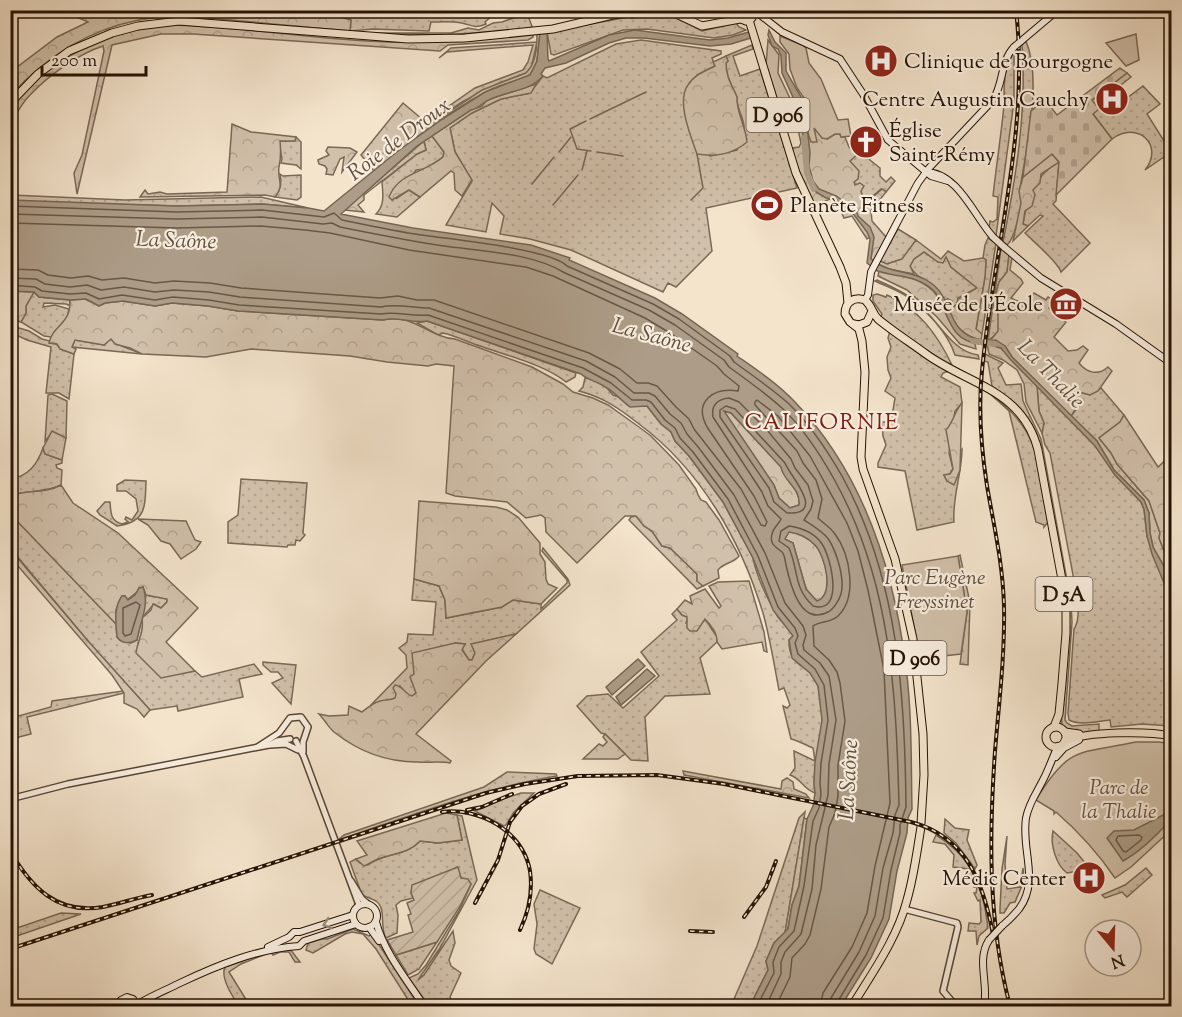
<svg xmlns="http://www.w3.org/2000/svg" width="1182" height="1017" font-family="'Sorts Mill Goudy',serif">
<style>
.grass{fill:url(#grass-dots);stroke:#7a6956;stroke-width:1.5}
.forest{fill:url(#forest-crowns);stroke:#7a6956;stroke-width:1.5}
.wetland{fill:url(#wetland-marsh);stroke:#7a6956;stroke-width:1.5}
.cemetery{fill:url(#cemetery-stones);stroke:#7a6956;stroke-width:1.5}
.park{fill:#d1c0aa;stroke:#7a6956;stroke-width:1.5}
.garden{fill:url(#garden-furrows);stroke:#7a6956;stroke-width:1.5}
.water{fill:#ad9d88;stroke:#766553;stroke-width:1.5;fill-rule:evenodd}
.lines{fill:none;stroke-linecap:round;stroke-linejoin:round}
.shore{stroke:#685846;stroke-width:1.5}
.stream{stroke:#766553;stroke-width:1.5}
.river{stroke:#ad9d88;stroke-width:6}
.tertiary-casing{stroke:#584635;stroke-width:8}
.secondary-casing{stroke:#241203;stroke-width:8}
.primary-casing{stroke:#241203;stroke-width:9}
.tertiary{stroke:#f8edde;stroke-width:5}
.secondary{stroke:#f8edde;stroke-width:6}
.primary{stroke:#f4e4cc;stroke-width:7}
.rail-casing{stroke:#241203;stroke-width:4}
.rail{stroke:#f8edde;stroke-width:1.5;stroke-dasharray:4.5;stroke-linecap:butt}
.secondary-bridge-casing{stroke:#241203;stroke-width:8;stroke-linecap:butt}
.secondary-bridge{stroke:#f8edde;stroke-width:6}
.oneway{stroke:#998a7b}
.labels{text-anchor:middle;stroke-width:4.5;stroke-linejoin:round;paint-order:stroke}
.shield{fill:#f8edde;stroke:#645445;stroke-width:1.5}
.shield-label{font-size:20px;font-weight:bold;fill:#241203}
.poi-label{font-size:21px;fill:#241203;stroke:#f8edde;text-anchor:start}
.park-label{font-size:21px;font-style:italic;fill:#614f3d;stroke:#f8edde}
.water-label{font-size:22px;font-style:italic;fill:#62513f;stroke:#f8edde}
.neighbourhood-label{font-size:22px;letter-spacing:1.5px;fill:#7a1f14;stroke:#f8edde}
</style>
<defs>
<pattern id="grass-dots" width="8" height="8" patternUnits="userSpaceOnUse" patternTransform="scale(1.5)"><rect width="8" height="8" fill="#d1c0aa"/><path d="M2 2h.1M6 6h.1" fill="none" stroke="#b3a491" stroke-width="1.8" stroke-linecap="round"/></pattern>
<pattern id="forest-crowns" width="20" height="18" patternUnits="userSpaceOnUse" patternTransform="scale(1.5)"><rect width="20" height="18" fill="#d1c0aa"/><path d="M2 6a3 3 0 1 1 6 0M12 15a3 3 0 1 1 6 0" fill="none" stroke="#b3a491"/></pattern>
<pattern id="wetland-marsh" width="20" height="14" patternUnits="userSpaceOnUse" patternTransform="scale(1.5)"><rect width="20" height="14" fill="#d1c0aa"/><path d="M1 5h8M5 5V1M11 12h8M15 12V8" fill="none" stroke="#b3a491"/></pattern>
<pattern id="cemetery-stones" width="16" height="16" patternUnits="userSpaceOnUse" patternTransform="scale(1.5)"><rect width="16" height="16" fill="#d1c0aa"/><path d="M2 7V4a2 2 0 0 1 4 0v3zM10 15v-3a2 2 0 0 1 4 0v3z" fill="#b3a491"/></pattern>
<pattern id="garden-furrows" width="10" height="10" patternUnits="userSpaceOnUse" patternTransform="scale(1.5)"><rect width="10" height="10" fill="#d1c0aa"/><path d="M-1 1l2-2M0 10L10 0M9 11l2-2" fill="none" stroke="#b3a491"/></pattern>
</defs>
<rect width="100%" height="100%" fill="#f4e4cc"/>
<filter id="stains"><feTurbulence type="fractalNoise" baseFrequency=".00333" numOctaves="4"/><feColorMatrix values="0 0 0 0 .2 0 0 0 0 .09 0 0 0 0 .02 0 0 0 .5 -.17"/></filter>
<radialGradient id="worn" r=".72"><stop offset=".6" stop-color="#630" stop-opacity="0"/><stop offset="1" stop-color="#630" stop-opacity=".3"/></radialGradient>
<g class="grass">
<path d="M301,10L506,11L492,16L485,22L486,24C475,29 471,25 462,23C452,21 440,22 431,22L429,31L373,29L350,31L351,20L331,13L300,12Z"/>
<polygon points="527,13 533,29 443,35 358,33 451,33 468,28 479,30 493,23 502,22"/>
<polygon points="662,14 672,16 702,31 736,23 739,27 746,30 733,35 714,38 647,29 623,30 554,55 551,54 547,32 634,16"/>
<path d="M641,40L721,51V54L712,58L715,66L697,75L710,156L737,150C739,143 745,132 744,126C743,116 736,107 737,97C732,85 726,78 726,63L728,61L726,56L752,45L753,49L733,56L740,76L760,69L797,188L706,208L712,251L676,287L668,283L663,292L571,250L530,239L500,234L504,216L492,203L486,232L446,225L472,181L455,152L450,128L472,113L501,99L530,93L543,76L547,78L616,44Z"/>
<path d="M1026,41C1042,79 1027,148 1020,188C1019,193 1021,197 1021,202C1021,212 1014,239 1007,245L1003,242C1016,178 1027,110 1022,45Z"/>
<polygon points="537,42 531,69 526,73 499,83 462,102 428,125 426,122 475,88 523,70 528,62 533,45 447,52 439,58 451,48"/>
<path d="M1014,51V101L996,236L989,229L990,221L993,222L997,219L998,197L993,196C996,169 1000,142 1003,115C1006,91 1000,73 1014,51Z"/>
<path d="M1127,73L1131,77L1102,100L1111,109L1121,102L1120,100L1125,96L1127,98L1143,86L1160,104L1147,114L1171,152L1145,170C1165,145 1137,120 1112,139L1093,114L1092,100Z"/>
<path d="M432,136L444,152L443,157L425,169L416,170L396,199L409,190L420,197L397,217L376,214C385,205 383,194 382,182L417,154L426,150L424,141Z"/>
<polygon points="296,137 301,142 301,169 296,165 281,163 282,159 279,141 295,141"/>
<polygon points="862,148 870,160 880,168 880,176 886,182 891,177 895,181 886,192 881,189 874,195 863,199 861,191 854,186 853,182 858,178 850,161"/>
<path d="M1059,162L1056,201L1053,204L1090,243L1061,272C1058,262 1034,242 1025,233L1043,216L1040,215L1028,226L1023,224C1027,199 1036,173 1059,162Z"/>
<path d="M280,174L283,176L301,175V197L297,200L275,197C281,189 282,183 280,174Z"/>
<polygon points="11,195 125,200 261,197 308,208 262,204 177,206 22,202 11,200"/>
<polygon points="898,229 916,240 903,259 886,264 880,261"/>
<polygon points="988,238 996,243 982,334 976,330 985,277 986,260 983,258 985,245"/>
<path d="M1001,249L1009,255L1007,272L999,282L993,303C999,308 1001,324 998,331C996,335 990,339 988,341Z"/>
<path d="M924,252L939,262L946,256L951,267L977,288L958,298L957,304L953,307L948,299L944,300C935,280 918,282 910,266L914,259Z"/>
<path d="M877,280C891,286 906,293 918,303C937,319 952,352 978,355L979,359L955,355C948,333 925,308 906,296C897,290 885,286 875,281Z"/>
<polygon points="34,292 39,297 70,300 70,306 66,304 44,303 43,307 55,305 69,309 67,319 51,337 44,336 21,322 26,313 26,306"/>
<path d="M877,294L886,297L887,295C919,309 937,334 952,365L938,359L880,318L882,314L873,301V295Z"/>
<path d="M427,321L576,373L575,377L566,382C545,365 508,356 483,347C469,343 457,336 443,333L438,335L417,323Z"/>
<polygon points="12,326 29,331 42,339 50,341 50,343 57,344 60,349 74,354 69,399 59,393 46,393 51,347 27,340 12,333 14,329"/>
<path d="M890,331L927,358L949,371L943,373L941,377L960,387L962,403L955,411L953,423L949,453L953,469L950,474L944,475L947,481L960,470V451L962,449C962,474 952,497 954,522L917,530L905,471L878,467V463L886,445L883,436L882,422H888V417L892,416L895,398L885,391L891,378L888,370L887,357L891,347L888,338Z"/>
<path d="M111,339C118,347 132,349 142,354L72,347L75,340L104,345Z"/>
<polygon points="985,354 1003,363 998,368 1006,385 1021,384 1023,401 1041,439 1071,602 1072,622 1065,720 1067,723 1072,726 1099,724 1099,732 1082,733 1067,731 1062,725 1061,711 1068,603 1033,428 1016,404 992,386 988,362 984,361"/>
<path d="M585,378L593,379L607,388L613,395L647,406L661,424L671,432L675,441L689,456L723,502L753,558C757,578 768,600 778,617C783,624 790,628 793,636L789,640C789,645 790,654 793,658C800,668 816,672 818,686C819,693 823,717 822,723C819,747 812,770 815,793C803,789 802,779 790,775L795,768L794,751L815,761L813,748C805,745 800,741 791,739L783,706L787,708L790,705L784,688L779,690C774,664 770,638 763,613C741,541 701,470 639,424C620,409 603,397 579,391L583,387Z"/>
<path d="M1037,386L1096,446L1115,475L1141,502L1144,509L1147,536L1171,600V726L1142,724L1111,727L1110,720C1098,721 1080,726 1069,720L1068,713L1074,629C1080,620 1078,607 1077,596L1050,453L1045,445L1042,433L1044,423L1039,411Z"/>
<polygon points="1101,388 1124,415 1120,422 1099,438 1111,453 1117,464 1149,501 1160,533 1159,538 1171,569 1171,587 1166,570 1153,547 1150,533 1149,513 1144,500 1114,470 1097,441 1071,416 1083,401 1073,397 1069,392 1072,390 1090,395"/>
<path d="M989,393C1042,431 1038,463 1048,522L1044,527V525L1036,522L1009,411Z"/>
<polygon points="52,394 67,401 66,438 51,434 45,441 48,395"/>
<path d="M43,448L45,454L62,460V463L56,465L57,468L62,470L61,485C45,494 27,489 11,496V479C28,476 37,465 43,448Z"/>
<polygon points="241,479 307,483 303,533 305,535 300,541 296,540 295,545 288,545 287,547 228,543 228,522 238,515"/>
<path d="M125,480L146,481C145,506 147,522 117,526L100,515L97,511L105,502H110C111,512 110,521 122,524L128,522L125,519L126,517L132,520L138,511L136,499L126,491H117V485Z"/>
<path d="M10,503L14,508L16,520L116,624L117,637L120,640L131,643L137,640C140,624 144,610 146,595L167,599V602L161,608L154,604L142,618L144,632L138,643L182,673L195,671L202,677L254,664L262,674L239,679L243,697L178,711L177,706L150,710L88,641L11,549Z"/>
<polygon points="636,516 644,526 652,531 662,546 670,548 697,574 697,581 703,586 697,589 629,520 631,517"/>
<path d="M543,548L568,579L570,585L516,634L472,644L475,653L472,660H469L462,649L465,644L455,643L414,674L416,693L412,696L407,695L400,686L396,698C390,701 378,703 372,704L407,668L406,655L399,648L407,642L408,634L433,635L436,602L412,600L414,579L439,586L445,600L446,618L502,607L513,600L541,604V609L567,583V580L542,551Z"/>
<polygon points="960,555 970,603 968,665 960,664 967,612 958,556"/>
<polygon points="677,609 682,615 688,617 686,623 701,623 705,619 717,637 717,642 700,658 710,694 665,696 645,717 648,761 631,760 605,734 601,733 577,706 587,696 608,694 623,708 659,676 641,652 677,620 672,614"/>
<polygon points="263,662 296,665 291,704 272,683 283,678 278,672 271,672 263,665"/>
<polygon points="123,691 124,693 27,717 31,734 11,739 11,718 51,707 52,701"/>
<path d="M507,772L556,774L557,776C482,788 410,816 338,840L344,835L484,787Z"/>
<polygon points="521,793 534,793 514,812 506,825 504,826 475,811 500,800"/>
<polygon points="805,812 785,933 774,943 766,961 768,970 750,1006 731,1006 757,946 799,818"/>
<path d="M457,815L462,816L477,880L440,948L418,980L424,975L453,931L455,943L449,960L451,966L461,973L450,997L455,1006H429L409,978L418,974L426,965L459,911L471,884L461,878L457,867L411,893L413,898L401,901L396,905L398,915L397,933L386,938C379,926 387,909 376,901C372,899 367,897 362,895L350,862L356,859L360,863L368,865C384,853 406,856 420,841L438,843L462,840Z"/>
<polygon points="945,819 955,828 969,830 967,840 977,865 975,869 956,843 944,833"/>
<path d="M1053,831L1077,853L1090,869L1067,873C1056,865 1050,844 1053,831Z"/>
<path d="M936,835C973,858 983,886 988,928L979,936L977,945L976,931H968L969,923L979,924L981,922L980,900L978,901L974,893H976L977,887H974V881H969L968,869L953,867L954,855L945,844L933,842Z"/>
<polygon points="1007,836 1005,864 1007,889 1020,887 1023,868 1024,881 1015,902 1010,903 1004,913 1000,913 1000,909 1002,869"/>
<polygon points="1146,868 1152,875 1127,897 1122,892 1105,898 1102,895 1125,885"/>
<polygon points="540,890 580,908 552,964 536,954 534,949 537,924 534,904"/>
<polygon points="61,913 81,914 11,938 11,930"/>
<polygon points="353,929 369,936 372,934 419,1006 412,1006 376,949 363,934 352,932 345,934 313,953 306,950 308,943 322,939 327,939"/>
<polygon points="437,942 419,969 408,975 396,955"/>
<path d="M290,949L300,962H295L289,952H280L273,955L271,952L241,964L229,972L250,1006H253H239C232,996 220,978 225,967L269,952Z"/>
</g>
<g class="forest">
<path d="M103,10H301V12L326,13L351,20L350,31C313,28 277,24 240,21C207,18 172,14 139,20C88,30 45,58 11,95L12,71L57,37L88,22L63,11C80,11 87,16 103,10Z"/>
<path d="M169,25C242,26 314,40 387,42C437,43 485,40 533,34V37L528,40L448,45L440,51L193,34H161L112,45L77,194L74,173L82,155L104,51L103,46C78,54 48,76 30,95C22,103 17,113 11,122V107C50,58 106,31 169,25Z"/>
<path d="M540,33L537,61L530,75C515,82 500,84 486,92C446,113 409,142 374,171L361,155L403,103L429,125L482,90L526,73C536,63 537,48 537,34Z"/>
<path d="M726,56L728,61L726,63C726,78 732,85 737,97C736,112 746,127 747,142C733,154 715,157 697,154C691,137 676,101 688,85C694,75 705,71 715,66L713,62Z"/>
<path d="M536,84L531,93L501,99L472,113L450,128L455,152L472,180L462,196L455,190L454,173L451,171L420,197L409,190L392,200L389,197C399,172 425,173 443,157L444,152L432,136L471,110L482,106L487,100Z"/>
<polygon points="807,113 809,115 808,133 814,133 813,128 814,128 827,139 835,134 840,134 841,137 845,137 849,147 853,151 859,149 860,152 850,161 859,171 858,179 854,182 855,185 860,183 864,186 861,191 863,199 874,196 882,189 886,192 871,211 872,221 886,237 875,262 871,259 873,235 867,239 852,216 844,218 838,205 830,199 816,205 811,202 793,155 793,148 799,147 801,143 799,134 799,116"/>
<path d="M232,124L251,132L296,137L295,141H280C281,151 281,158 279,167C277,180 285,184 275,197L265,195L140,197L145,190L148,194L160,192L167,194L227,192Z"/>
<polygon points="424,141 426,150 417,154 364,195 364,200 358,205 364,212 344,210"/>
<polygon points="328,147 350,148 357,152 342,172 344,157 340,159 333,175 326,174 327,169 325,166 319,164 318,160 329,155 326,151"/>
<polygon points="1052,154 1059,162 1041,174 1040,183 1033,190 1035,195 1032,206 1025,211 1023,224 1028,226 1013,241 1021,203 1019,191 1023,177"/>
<path d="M916,240L941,259L948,251L964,261L983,258L986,260L985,277L976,329L982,334L981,340C960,336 950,320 944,300L948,299L952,301L954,307L957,304L958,299L977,288L951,267L946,257L943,263L938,262L924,252L914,259L910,266L914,274L888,269L878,264L880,261L887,264L902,259Z"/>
<path d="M1009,255L1012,257L1010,270L1021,279L1023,283L1011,298L1026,305L1034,293L1046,300L1048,297L1054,300L1049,308L1066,322L1054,337L1068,351L1077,350L1083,346L1088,350L1079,363C1087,373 1098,376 1108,367L1112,371L1098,391L1090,395L1073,390L1069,392L1073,397L1083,401L1078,405L1071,416L1012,357L1005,346L990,341L998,331V310L993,304L999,282L1007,272Z"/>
<path d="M879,271C898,275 917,276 932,290C937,294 939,300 942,306C950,324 957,336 975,344L976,349L960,344L937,317L907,290L878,276Z"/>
<polygon points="10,291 34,292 26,306 26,313 21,322 15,320 11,322"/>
<path d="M85,299L99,306L105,303L123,301L155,306L172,303L208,306L238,311L383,320C411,312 428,337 455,339L532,367L563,384L573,392L593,398L608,405L639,427L651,436L679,465L696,489L698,495L701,500L706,502L719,520L739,556C734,563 723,563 718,570L719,578L703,586L697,581V574L670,548L662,546L652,531L644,526L636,516H625L577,563L546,532L545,518L541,515L526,518L507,502L455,496L446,493L454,366L436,364L428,366L387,362L350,356L251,349L206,357L142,354L130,348L115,344L111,339L104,345L75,340L72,347L76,349L74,354L60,349L57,344L49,343C53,324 71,325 70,300Z"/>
<polygon points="987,344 1001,348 1037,386 1039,411 1044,423 1042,433 1026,402 1024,384 1017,370 1003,360 989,354"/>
<path d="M962,403L960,470L954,485L947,481L944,475L950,474L953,469L946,430C954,421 954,412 962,403Z"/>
<path d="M723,411L731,413L781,467C784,481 801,488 799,505L790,508L779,498L774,485Z"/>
<polygon points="1124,415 1158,467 1171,455 1171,569 1159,538 1160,533 1149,501 1117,464 1111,453 1099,438 1120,422"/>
<polygon points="52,431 66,438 62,460 45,454 43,448"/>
<path d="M61,485L73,503L118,533L198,608L166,642L195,671L161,678L136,653C138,638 144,635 142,618L151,610L153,604L161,608L167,602V599L146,595L143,587L127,600L125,596H122L116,610V624L16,520C14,511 11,504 10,496C27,489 45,494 61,485Z"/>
<polygon points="419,501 496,507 507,510 518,517 540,543 540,554 545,562 546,579 548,584 557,588 541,604 513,600 502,607 446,618 445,600 439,586 414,579"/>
<polygon points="138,519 186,521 195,540 201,542 196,549 181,559 170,544 161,541 148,525"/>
<path d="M789,531C800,534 807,537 815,545C826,556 835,594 817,602L806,589L793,543L784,539Z"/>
<polygon points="10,549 88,641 150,710 144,717 137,709 124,703 124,693 112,675 11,558"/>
<path d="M749,581L764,632L767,652L764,651L762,642L722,649L717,642C718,633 711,625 705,619L697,631H690L687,628V617L682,615L677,609L685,600L692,604L690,596L705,589L719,608L721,606L709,586L718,582Z"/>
<path d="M516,634L486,661L416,734L451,761L450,763C439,761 429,763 417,762C387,762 358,751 334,732C328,727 324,719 319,714L329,716L348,715L349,706L362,712C367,708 373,703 380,701C386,699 389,701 395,698L396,694L393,688L395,685C403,686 405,694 412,696L416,693L410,677L414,674L412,653L455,643L465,644L462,650L469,660H472L475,653L471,644Z"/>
<polygon points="605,734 625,754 618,759 583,759 599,744 603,746 607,742 603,737"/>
<polygon points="683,771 781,789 782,781 787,778 793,782 794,789 806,794 809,798 684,775"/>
<path d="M446,813L457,815L462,840L438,843L420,841C408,854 393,853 378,859C372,861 370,864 364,866L356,859L367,855L357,841Z"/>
</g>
<polygon class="wetland" points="804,818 807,819 799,886 792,905 788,929 785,933"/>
<polygon class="cemetery" points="1120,68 1127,73 1092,100 1099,109 1093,114 1112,139 1056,195 1059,162 1052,154 1023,177 1031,111 1045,100 1057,115"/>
<g class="park">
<polygon points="1136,34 1139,60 1126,66 1106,43"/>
<polygon points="780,36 802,45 806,48 809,63 821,79 838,120 848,119 851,136 841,137 840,134 835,134 827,139 822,138 814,128 817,142 811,142 808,133 809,115 804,98 797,88 790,69 789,54 780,42"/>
<polygon points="768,40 779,55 778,73 798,115 784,120 766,65"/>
<polygon points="958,556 967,612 961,654 925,658 924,656 920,657 902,565"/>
<path d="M1136,742H1159L1171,744V830L1131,867L1115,878C1098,853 1079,832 1056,812L1054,814V811L1036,800C1069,745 1079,754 1136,742Z"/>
</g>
<polygon class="garden" points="458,867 461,878 468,879 471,884 459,908 437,942 396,955 387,940 413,932 408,915 411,914 407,903 414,900 411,893 412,885"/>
<g class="water">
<path d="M635,30L710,40L728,38L749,32L751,38L731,44L710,46L644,38H626L609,43L566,63L545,68L541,74L543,76C529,92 509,90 491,99C482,102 480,108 471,110L417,146L341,214L413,228L531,245L570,258L569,260L655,298L682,314L738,354L737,356C757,370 778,384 795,402C863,473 894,570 906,667C912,714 911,762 912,809L908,818L907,833L897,871L889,919L871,958L841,1006H750L768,970L766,961L774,943L788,929L792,905L799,886L807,819L813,806L815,793L814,783L815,762L822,720L818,686L810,673L792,658L789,640L793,636L773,610L753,558L723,502L689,456L675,441L671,432L661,424L647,406L630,407C622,401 615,393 607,388C599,382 587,380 581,374L427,321C412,324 398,316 383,320L238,311L208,306L172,303L155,306L123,301L105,303L99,306L86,299L70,300L39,297L34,292L11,291L10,200L177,206L262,204L308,208L324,211L398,151L441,120L485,92L530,75L537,61L540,33L547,32L548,59L549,61L609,35ZM724,411L731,413L781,467C783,481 801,488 799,505L790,508L779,498L774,485ZM789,532C800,534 807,537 815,545C825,556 835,594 817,601L806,589L793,543L785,539Z"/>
<polygon points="769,30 775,42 786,53 786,71 801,97 805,109 810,153 809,166 813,181 819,189 836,196 856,210 858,216 870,227 874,237 871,259 875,262 872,267 867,263 870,239 867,232 852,212 835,199 826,198 816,192 812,186 806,167 801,115 782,73 781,56 778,49 772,46 768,35"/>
<path d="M878,264C895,274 915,271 931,283C955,300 945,333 981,340V344C945,342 950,307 933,290C916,274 895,278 875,270Z"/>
<polygon points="996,340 1005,346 1012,357 1097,441 1114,470 1144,500 1149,513 1150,533 1153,547 1166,570 1171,587 1171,600 1152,554 1147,536 1144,509 1141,502 1115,475 1095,446 1010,359 1001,348 987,344 988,341"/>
<path d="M143,587C150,605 140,622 137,640C130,644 122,644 117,637C116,623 113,608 122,596H125L128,600L135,595L139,588Z"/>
<polygon points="638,659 645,666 612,695 606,687"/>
<polygon points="647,669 655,676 621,705 616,697"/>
<path d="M1171,811V819C1158,834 1141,851 1123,861L1107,838L1114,831L1134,830Z"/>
</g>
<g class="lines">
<g class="shore">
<path d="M10,206L177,212L262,210L324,217L334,213L342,220C366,225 390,230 415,234C445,239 549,248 567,266L653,304L679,319L730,356L734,362C752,375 771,388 788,403C810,424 827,450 842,476C898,578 905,693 906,807L900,825V833L891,870L883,918L866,955L838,1001L837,1006"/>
<path d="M10,214L177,219L262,217L323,224L332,223L340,227C375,234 409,241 444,246C481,251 533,253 565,273L649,310L675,325L724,360L729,367C748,381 767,394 783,409C804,429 820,454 834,479C891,581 896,691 899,805L895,815L893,833L883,868L875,916L859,952L831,998L829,1006"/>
<path d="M10,223L177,228L261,226L305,230L330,233L409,250L526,267L553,276L645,318L670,333L717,366L724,374L739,386L738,391C714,387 693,401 707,427L754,496L767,522L765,526L761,525L741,489L694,429L689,419L676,407L657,386L648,383H637L620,369L589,353L434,300H417L398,296L380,298L241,288L210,283L174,281L155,283L124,278L102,280L88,276L71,278L48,275L38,270L10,269"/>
<path d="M10,278L36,279L45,284L70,287L87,285L101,290L124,287L155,292L174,290L209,292L240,297L381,307C396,303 413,308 429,308L586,361L615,377L634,393H649L655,396L670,414L681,423L687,434L699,448L734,495L765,553L785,603L803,626L806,635L803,645L804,650L820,663L829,676L836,720L829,764L828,795L816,845L812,889L801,934L785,952L781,962V974L766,1006"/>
<path d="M10,285L35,287L42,291L70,294L86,293L99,299L122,295L155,300L173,297L209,300L239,305L381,314C397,311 412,317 428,315L583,368L611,383L632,400H646L651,402L665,420L675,428L680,438L693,452L728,499L758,556L778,607L795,628L798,636L795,643L798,654L815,669L824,685L828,720L821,763L820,783L821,794L819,808L813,821L804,886L794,931L779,947L773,962L774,973L757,1006"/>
<path d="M729,398L739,402L767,430L791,459L795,468L808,485L813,501L811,509L804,520C812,525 824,532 829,540C837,553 845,579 841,594C839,600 834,609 828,612C800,627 790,583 786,565C785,561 785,555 782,552C776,547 769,544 772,534C773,528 779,524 781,519L768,506L762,492L713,417C711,406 717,399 729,398Z"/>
<path d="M726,406L735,409L785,463C789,475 828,515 787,513L774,502L769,488L720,417V410Z"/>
<path d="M789,526C802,528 815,533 822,544C831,557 845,615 813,606C793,587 799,571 789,548L779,541L781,531Z"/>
<polygon points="136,602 140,605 131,634 125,636 123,633 123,608"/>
<polygon points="1139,835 1142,837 1141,840 1126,852 1123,851 1116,840 1118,836"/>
<path d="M776,1006L790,977L792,958L805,944L810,935L821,889L829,827L835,813L838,796V765L845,721L840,683L837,672L829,660L814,646L813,626C820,621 831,623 838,616C858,597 850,554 835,534C830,527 823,523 818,518L822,499L816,480L803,463L797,451L755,405V402L757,400L778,416L810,456L847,523L858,551L868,590L884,670L890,803L875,866L867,913L852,947L823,993L820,1006"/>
</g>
<g class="stream">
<polyline points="590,119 646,92"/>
<polyline points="586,121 570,129 577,149 591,151"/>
<polyline points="559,152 571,137"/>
<polyline points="597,152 623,156"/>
<polyline points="582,170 587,151"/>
<polyline points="532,184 554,157"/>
<polyline points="691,200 703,188 697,154"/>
<polyline points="553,205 578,175"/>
</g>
<g class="river">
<polyline points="804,138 807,173 814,189"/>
<polyline points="973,341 995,344"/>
</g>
<g class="tertiary-casing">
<g id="tertiary">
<polyline points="296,741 304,757 359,905"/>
<polyline points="270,745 286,744 298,750"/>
<polyline points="259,746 279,733 290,718 301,717 308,727 303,742 303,752"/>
<polyline points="10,799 68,784 269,745 277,741 290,739"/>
<polyline points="351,881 362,899 368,904"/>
<polyline points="904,909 957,923 958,927 943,991 956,1006"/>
</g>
</g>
<g class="secondary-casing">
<g id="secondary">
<polyline points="754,10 782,32 840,59 863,94 888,140 931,176 948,181"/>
<polyline points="1020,42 1058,10"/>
<path d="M925,172C958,172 974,216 993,237"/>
<polyline points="1004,247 1041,278 1116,324 1172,364"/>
<path d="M865,300L868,295L871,272L918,183L929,168L993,100C1004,83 1000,62 1014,47"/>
<polyline points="1056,757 1064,748 1079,740"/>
<circle cx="365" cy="916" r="12"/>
<path d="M376,922C384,952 407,980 424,1006"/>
<path d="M1002,926C1008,921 1014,915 1019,909C1040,881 1021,850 1026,818C1029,802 1038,791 1045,776C1050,766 1053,756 1058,746"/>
<polyline points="369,927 379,941"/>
<polyline points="268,947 289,937 294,932 300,932 353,915"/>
<path d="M138,1004C151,996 166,990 180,983C218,965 257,949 299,946L304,941L356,924"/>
<polyline points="117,1006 121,1000 127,997 133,999 138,1006"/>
<path d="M984,1006C989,984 976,960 989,940"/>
</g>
</g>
<g class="primary-casing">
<g id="primary">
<polyline points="668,10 702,26 740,19"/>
<polyline points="737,10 739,18 746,21 752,18 754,10"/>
<polyline points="632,14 653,10"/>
<polyline points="749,20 796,173 840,267 846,283 848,303"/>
<polyline points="10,103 38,74 69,51 112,33 138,26 179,21 408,39 465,38 553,29 634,10"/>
<polyline points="854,324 859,325 867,322 872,311"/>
<circle cx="1056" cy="737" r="10"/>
<polyline points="1065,732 1079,734"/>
<path d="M1065,741C1088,731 1147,731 1172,736"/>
<path d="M921,823L924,775L923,734L913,639L895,559L863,469L861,457L865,372L862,341L859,329L850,322L845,314C845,302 854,296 865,300C872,306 872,313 878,319C891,330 911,343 926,354C969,385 1023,390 1038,450L1063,585L1066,609V633L1062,683L1059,714L1054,727"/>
<path d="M852,1006C872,973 897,939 907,900C914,876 917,851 921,827"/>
</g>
</g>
<use href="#tertiary" class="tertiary"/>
<use href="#secondary" class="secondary"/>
<use href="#primary" class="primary"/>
<g class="rail-casing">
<g id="rail">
<polyline points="467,810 482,807 512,794"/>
<path d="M442,812C479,807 523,831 530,871C533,892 529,911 520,930"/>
<path d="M10,851C31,887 57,915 103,907C119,904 135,898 152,895"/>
<polyline points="475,903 498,860 510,822 522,806 539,794 566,784"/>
<polyline points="744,917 766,887 776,861"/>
<polyline points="690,931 713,932"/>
<path d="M10,949L486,793L525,784L578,776L657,775L724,784L911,822C967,837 983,882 993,934"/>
<path d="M1010,1006C988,923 989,836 995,751C999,703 1005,654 1004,606C1003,565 994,526 987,486C981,447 978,409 982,371C993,251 1030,132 1016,10"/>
</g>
</g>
<use href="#rail" class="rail"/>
<g class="secondary-bridge-casing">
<g id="secondary-bridge">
<polyline points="1014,47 1020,42"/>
<polyline points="993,237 1004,247"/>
<polyline points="989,940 1002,926"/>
</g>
</g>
<use href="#secondary-bridge" class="secondary-bridge"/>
</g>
<defs><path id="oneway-chevron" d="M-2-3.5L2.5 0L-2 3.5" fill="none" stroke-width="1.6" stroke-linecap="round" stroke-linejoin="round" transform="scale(1.5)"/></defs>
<use class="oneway" href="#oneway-chevron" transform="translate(327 924) rotate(162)"/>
<defs>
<g id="hospital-disc" transform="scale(1.725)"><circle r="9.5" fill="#8f2418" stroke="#f8edde"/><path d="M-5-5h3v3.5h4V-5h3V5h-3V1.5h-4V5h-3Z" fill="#fff"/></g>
<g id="church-disc" transform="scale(1.725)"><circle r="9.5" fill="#8f2418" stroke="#f8edde"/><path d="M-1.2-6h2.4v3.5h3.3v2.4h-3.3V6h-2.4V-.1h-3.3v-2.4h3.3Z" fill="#fff"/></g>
<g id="stadium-disc" transform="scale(1.725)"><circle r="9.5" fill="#8f2418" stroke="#f8edde"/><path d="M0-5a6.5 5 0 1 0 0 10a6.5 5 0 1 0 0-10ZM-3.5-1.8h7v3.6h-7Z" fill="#fff"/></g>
<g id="museum-disc" transform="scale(1.725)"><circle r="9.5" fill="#8f2418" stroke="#f8edde"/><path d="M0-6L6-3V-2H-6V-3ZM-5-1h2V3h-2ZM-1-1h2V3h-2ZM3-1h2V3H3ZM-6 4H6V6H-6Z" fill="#fff"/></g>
</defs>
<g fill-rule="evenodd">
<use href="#hospital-disc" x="881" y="61"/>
<use href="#hospital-disc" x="1112" y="99"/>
<use href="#church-disc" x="866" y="142"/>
<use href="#stadium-disc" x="767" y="205"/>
<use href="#museum-disc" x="1066" y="304"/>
<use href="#hospital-disc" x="1089" y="878"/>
</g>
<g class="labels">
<g class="shield">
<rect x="746.5" y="98" width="63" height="34" rx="4.5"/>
<rect x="1035.5" y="577" width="57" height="34" rx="4.5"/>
<rect x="883.5" y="641" width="63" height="34" rx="4.5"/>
</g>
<g class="shield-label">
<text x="778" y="122">D 906</text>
<text x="1064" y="601">D 5A</text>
<text x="915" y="665">D 906</text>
</g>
<g class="poi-label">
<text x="904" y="68">Clinique de Bourgogne</text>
<text x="1089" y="106" text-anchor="end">Centre Augustin Cauchy</text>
<text x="889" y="137">Église<tspan x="889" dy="24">Saint-Rémy</tspan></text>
<text x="790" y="212">Planète Fitness</text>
<text x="1043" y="311" text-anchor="end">Musée de l'École</text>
<text x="1066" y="885" text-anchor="end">Médic Center</text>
</g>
<g class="park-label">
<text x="935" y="584">Parc Eugène<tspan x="935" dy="24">Freyssinet</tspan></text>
<text x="1119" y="794">Parc de<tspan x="1119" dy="24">la Thalie</tspan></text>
</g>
<g class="water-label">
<text transform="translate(398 138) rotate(-37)" y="8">Roie de Droux</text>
<text transform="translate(176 239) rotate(2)" y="8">La Saône</text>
<text transform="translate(652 334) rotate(15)" y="8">La Saône</text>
<text transform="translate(1052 373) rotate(46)" y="8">La Thalie</text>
<text transform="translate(847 780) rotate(-87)" y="8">La Saône</text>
</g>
<g class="neighbourhood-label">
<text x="822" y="429">CALIFORNIE</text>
</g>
</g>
<rect width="1182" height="1017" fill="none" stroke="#f4e4cc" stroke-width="36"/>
<rect x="12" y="12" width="1158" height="993" fill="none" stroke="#241203" stroke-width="3"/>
<rect x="18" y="18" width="1146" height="981" fill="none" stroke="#241203" stroke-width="1.5"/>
<g transform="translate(1113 948) rotate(161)"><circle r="28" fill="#f8edde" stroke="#a39586" stroke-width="1.5"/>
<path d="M0-4.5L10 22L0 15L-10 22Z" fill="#8f2418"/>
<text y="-9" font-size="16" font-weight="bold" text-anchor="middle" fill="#241203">N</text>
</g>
<path d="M42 66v9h104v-9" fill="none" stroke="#241203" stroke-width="3"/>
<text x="51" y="66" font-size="18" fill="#241203" stroke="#f8edde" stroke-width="4.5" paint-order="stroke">200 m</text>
<rect width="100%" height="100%" filter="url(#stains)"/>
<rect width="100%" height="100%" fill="url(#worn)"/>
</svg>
